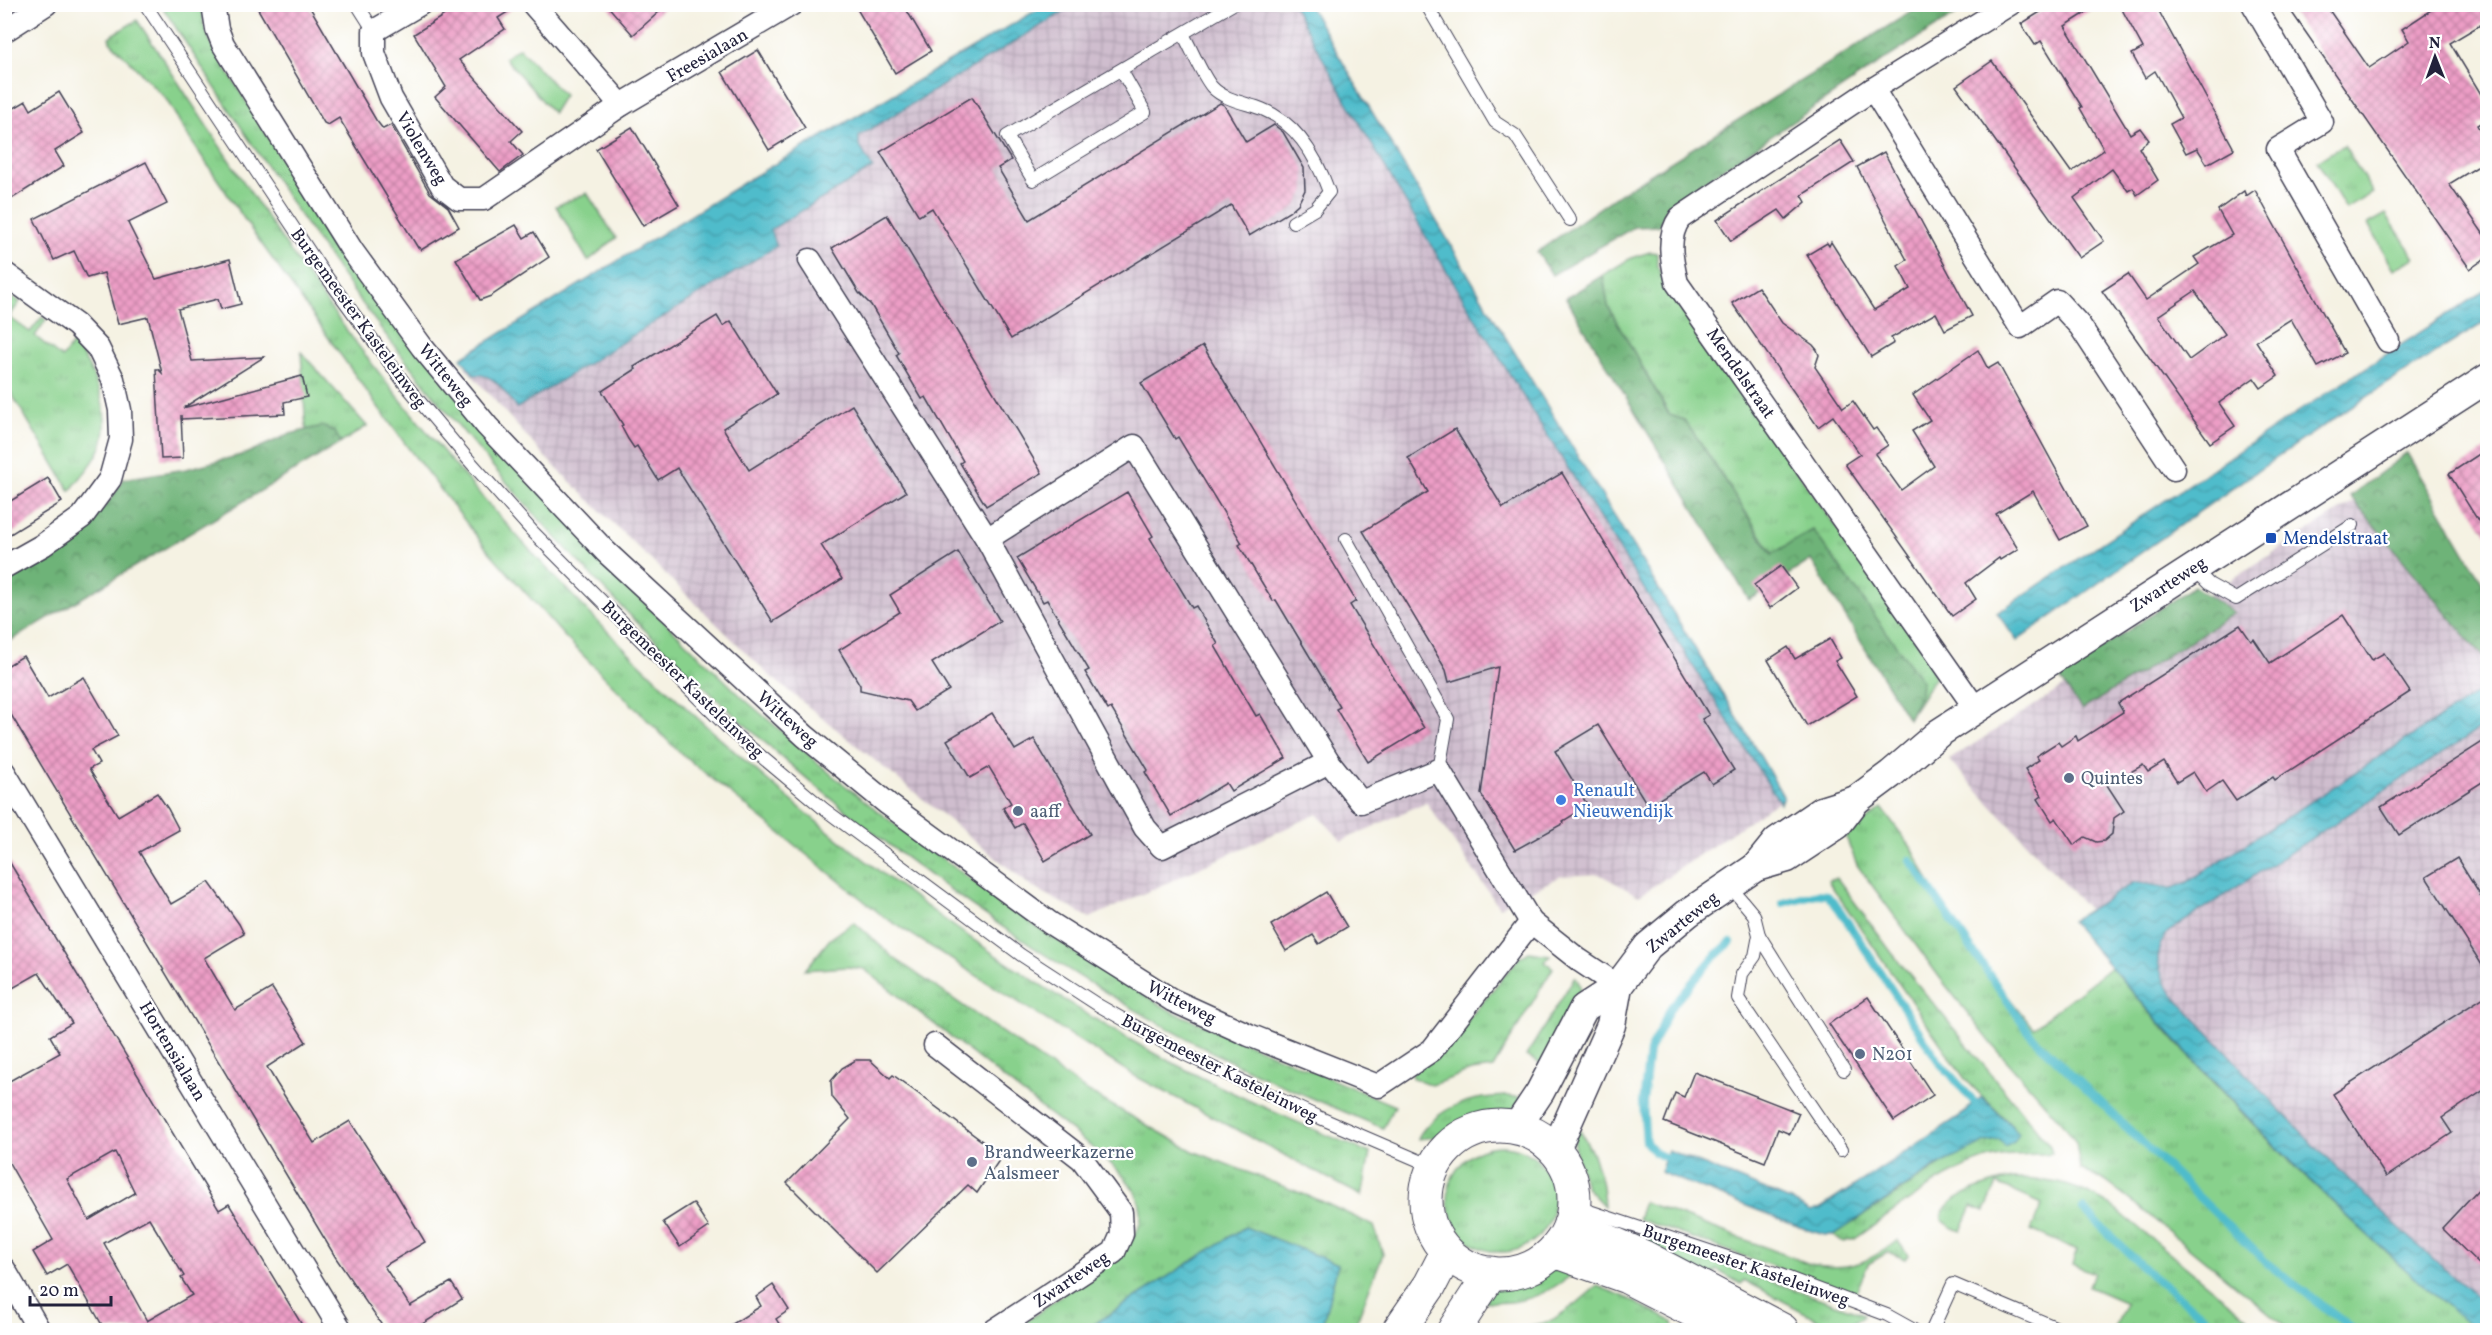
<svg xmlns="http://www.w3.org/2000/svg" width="2492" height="1335" font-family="Vollkorn,serif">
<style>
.industrial{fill:url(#industrial-grid)}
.grass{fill:url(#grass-tufts);stroke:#557a64;stroke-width:1.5}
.forest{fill:url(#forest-crowns);stroke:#486a5a;stroke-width:1.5}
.park{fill:#88d18c;stroke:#557a64;stroke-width:1.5}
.water{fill:url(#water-waves);stroke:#396f83;stroke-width:1.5}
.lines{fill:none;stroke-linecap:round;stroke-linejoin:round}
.stream{stroke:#50bccb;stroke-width:8}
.building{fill:url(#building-cross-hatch);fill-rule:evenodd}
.service-casing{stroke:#424154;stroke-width:14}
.minor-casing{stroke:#424154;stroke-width:25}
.tertiary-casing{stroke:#424154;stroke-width:31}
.secondary-casing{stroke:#424154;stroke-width:35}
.service{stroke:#fff;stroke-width:12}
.minor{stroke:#fff;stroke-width:22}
.tertiary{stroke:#fff;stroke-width:28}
.secondary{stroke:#fff;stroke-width:33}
.transit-dot{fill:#1a4fb4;stroke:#fff;stroke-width:2}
.service-dot{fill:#5c6f8a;stroke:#fff;stroke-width:2}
.shop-dot{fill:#3f7fe0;stroke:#fff;stroke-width:2}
.labels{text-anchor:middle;stroke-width:4.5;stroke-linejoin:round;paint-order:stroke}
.street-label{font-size:18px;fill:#22223b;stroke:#fff}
.transit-label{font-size:18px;fill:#164399;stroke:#fff;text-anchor:start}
.service-label{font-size:18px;fill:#4e5e75;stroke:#fff;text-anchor:start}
.shop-label{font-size:18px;fill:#366cbe;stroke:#fff;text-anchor:start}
</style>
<defs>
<pattern id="industrial-grid" width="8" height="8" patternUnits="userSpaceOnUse" patternTransform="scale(1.5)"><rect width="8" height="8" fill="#cfbdce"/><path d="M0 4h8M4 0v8" fill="none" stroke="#b1a2b2"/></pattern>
<pattern id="grass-tufts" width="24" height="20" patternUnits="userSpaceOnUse" patternTransform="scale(1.5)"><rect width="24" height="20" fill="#88d18c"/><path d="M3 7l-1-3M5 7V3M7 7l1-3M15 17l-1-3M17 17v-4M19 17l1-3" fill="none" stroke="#75b37a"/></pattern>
<pattern id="forest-crowns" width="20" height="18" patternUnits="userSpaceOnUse" patternTransform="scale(1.5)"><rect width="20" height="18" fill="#6eb378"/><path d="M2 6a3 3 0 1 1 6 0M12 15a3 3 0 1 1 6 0" fill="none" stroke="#5a9164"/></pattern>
<pattern id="water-waves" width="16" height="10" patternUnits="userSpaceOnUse" patternTransform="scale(1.5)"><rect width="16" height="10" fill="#50bccb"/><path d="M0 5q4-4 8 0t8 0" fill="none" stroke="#4298a6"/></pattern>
<pattern id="building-cross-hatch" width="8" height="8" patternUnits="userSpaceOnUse" patternTransform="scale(1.5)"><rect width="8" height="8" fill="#ed9ec6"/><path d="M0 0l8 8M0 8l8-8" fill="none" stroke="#c080a2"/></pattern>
</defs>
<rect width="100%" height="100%" fill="#fff"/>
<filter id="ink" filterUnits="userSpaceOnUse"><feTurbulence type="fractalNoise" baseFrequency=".0167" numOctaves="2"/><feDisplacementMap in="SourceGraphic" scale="12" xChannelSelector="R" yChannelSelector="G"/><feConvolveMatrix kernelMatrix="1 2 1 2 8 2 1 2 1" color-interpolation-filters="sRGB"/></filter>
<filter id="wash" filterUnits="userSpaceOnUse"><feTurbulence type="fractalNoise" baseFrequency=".008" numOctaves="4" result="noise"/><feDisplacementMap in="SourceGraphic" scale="24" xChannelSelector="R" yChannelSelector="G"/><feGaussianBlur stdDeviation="1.35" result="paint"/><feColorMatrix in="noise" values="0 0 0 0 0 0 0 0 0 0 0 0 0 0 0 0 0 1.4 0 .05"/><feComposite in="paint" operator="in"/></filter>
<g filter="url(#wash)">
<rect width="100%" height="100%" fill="#f5f2e3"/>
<g class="industrial">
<polygon points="1055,5 1296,5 1780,800 1639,896 1599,874 1561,876 1499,907 1426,802 1342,841 1317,814 1090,918 1032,887 769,675 544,456 465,367 527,339"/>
<polygon points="2403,470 2487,609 2487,1314 2318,1163 2117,940 1949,760"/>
</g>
<g class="grass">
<path d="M161,5H202L204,25L212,46L292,176L608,567L743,698L832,775L893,823L1037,927L1109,974L1171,1011L1395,1106L1383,1128C1328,1105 1273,1083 1220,1056C901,892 627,642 406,361C317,248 240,125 161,5Z"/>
<path d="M137,20C217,140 294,265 384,379C588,636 832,863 1115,1031C1197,1079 1283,1117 1370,1153L1362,1196L1135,1076L884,917L679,752L564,636L486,548L409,449L365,389L251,229L188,136L166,99L110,41L109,37Z"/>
<polygon points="2344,145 2373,193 2346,209 2317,161"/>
<polygon points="1650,252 1657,253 1657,266 1673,297 1927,655 1935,677 1908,719 1920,694 1813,530 1773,554 1700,442 1684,420 1670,415 1608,306 1603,275 1631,258"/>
<path d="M13,297L20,302L9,317L30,332L42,317L46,320L35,336L62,358L74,342C92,368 113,412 102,444C96,462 81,476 70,491L5,383V309Z"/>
<path d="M301,352L367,426L341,443C331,425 325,425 306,430Z"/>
<path d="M1882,808L1913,850L1951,924L2033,1028L2111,967C2221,1099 2344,1220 2476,1330H2290L2124,1195L2105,1181L2080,1169L2076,1143L2067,1129L1992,1044L1940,978L1857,865L1846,837Z"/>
<path d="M1837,878L1892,953L2050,1146L2052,1153C2030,1156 2006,1152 1984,1160C1936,1176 1896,1211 1855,1239L1843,1242L1834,1235L1955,1155L1986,1142L2000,1140L2019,1133L1965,1079L1828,881Z"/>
<path d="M854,922L894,958L1085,1090L1193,1151L1321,1201L1374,1226L1383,1254L1358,1318L1351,1330H1306L1323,1322L1338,1264L1245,1227L1085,1330H1015L1124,1249C1140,1232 1147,1216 1135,1192C1123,1168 1066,1127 1044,1110C984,1063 924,1016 864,969L848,967L805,970L830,939Z"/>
<polygon points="1529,952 1550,955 1545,962 1553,968 1493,1068 1471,1071 1432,1085 1413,1078 1412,1072 1438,1056 1519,958"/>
<polygon points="1574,978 1576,978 1580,985 1580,999 1543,1065 1526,1056"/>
<path d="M1507,1096L1525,1098L1508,1112L1478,1117L1437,1137L1418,1139C1420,1132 1424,1129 1429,1124C1450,1102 1477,1097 1507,1096Z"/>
<path d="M1576,1131H1580C1596,1155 1603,1178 1604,1206L1586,1187L1574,1147Z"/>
<circle cx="1501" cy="1199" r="53"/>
<path d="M2013,1179C2056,1179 2082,1186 2117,1210L2262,1330H2114L2126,1303L2089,1287L2094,1273L2072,1264L2077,1250L2031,1230L2042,1204L1997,1184L1985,1211L1972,1206L1961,1231L1953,1228L1942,1220C1939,1196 1996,1182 2013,1179Z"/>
<path d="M1644,1202L1810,1264C1849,1272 1866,1263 1898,1241L1908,1255L1905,1259L1888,1252L1868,1264L1855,1295L1638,1219Z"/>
<polygon points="1634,1233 1864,1314 1862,1318 1837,1330 1744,1280 1741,1284 1717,1270 1715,1273 1699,1276 1630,1242"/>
<path d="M1562,1267L1573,1274C1546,1295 1518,1307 1483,1301L1499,1284L1528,1279L1546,1270Z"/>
<polygon points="1597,1286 1623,1296 1673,1322 1674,1330 1515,1329 1549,1322 1576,1304"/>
</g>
<g class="forest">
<polygon points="1922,5 1971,5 1884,60 1683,196 1667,208 1659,226 1634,227 1552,275 1537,252 1621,193"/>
<polygon points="1603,275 1608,306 1669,415 1684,420 1700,442 1772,554 1813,530 1921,680 1920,694 1908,719 1811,560 1749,600 1566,298"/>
<path d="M322,426L335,432L341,443L5,644L4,580C46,553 100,526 123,479L186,469L245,454L290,434Z"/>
<polygon points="2407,453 2487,590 2487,662 2350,496"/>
<polygon points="2194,586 2234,613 2082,710 2059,677"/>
</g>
<g class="park">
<polygon points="519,48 564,95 553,113 505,58"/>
<polygon points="587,193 616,238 588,261 556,206"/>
<polygon points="2386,214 2415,258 2394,269 2368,224"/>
</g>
<g class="water">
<path d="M1047,4L1075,5L859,136V145L873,168L770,230L777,246L517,408C505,394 495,372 474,375L461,358L753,177Z"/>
<path d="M1293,5H1309L1501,330L1755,747L1783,796L1780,803C1613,540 1443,278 1293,5Z"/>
<path d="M2487,289V321C2325,419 2172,531 2017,641L1997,613L2293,415Z"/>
<path d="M2487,687V724L2168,932C2154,950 2156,962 2165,982C2172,997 2209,1033 2222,1047C2305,1139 2393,1226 2487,1306V1330H2476C2326,1206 2197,1069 2071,921L2134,882L2172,888L2186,883Z"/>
<polygon points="1982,1097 2019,1133 2014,1142 2005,1147 2000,1140 1986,1142 1933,1168 1834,1235 1825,1235 1808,1230 1660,1172 1668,1150 1790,1200 1811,1212 1821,1208 1966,1112 1968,1107"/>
<polygon points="1245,1227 1338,1264 1323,1322 1306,1330 1085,1330"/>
</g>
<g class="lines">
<g class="stream">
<polyline points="1910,860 2031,1035 2268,1264 2354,1330"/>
<polyline points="1783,903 1817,894 1827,895 1839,909 1939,1062 1977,1105 1980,1112"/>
<polyline points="1673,1161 1654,1152 1646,1142 1643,1103 1649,1051 1671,1007 1713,958 1731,942"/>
<polyline points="2083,1209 2150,1274 2221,1330"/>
</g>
</g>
<g id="blocks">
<g class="building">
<polygon points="255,4 308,4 376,120 383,129 391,125 430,193 448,207 459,227 421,250 419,247 418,248 339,118 328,125 324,123"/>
<polygon points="462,4 520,4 498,18 505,29 459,60 522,131 511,141 523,155 500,172 435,97 446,87 414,34"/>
<polygon points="606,4 668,4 633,35"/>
<polygon points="854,4 903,4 931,51 895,73"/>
<polygon points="2053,4 2100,4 2065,26 2130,134 2140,128 2149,140 2139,148 2158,180 2137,195 2133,188 2128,191 2112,169 2074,198 2104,241 2079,258 1956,86 1992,61 2071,172 2104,150 2080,108 2082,107 2041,41 2035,45 2021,24"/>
<polygon points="2119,4 2155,4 2234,149 2207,164 2197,148 2186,153 2170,124 2181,118 2155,71 2145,78 2132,54 2143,48"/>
<polygon points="2286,4 2325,4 2369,68 2409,41 2402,29 2440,4 2487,4 2487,21 2450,43 2487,104 2487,119 2477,125 2487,144 2487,161 2449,184 2487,239 2487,257 2470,269"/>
<polygon points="758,50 805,128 769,150 722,72"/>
<polygon points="59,92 84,133 55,151 64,166 13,198 4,184 4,114 26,101 31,110"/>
<polygon points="972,97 1011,160 998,168 1029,220 1220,103 1224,105 1246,142 1274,125 1283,132 1304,168 1305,190 1298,204 1289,212 1249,236 1231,205 1011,339 932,208 919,216 880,152"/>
<polygon points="632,127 679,205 643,226 596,149"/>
<polygon points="1840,140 1854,162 1802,195 1806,202 1786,219 1779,210 1731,241 1717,220"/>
<polygon points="1884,152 1972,316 1945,330 1936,313 1891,338 1894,343 1871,357 1807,255 1827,243 1829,246 1831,242 1874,310 1910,289 1898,266 1907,260 1857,167"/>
<polygon points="146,162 167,204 128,223 156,279 230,259 241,304 221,309 218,299 178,309 192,361 264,357 183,408 302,376 307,397 284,402 285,414 181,419 181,415 183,458 161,459 156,369 158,369 162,373 148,317 118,324 104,273 87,278 74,251 54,260 34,219"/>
<path d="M2255,190L2345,353L2318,367L2291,319L2256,341L2278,376L2261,388L2254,378L2219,403L2235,426L2210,443L2102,291L2128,274L2146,300L2199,264L2194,257L2232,235L2218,210L2244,191L2246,196ZM2195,291L2225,334L2189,360L2158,316Z"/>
<polygon points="887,215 1042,473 986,506 960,463 963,461 926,397 922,399 896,355 899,353 871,305 859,293 832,248"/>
<polygon points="516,225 524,238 534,232 549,257 491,296 480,300 456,259"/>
<polygon points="1758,287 1782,323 1813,345 1817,350 1819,355 1815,367 1843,408 1853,401 1873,430 1876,428 1888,445 1875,454 1901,490 1934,466 1912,431 1930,420 1913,395 1978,350 1988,369 1998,363 2087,526 2060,540 2033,491 1996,514 2018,549 2000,560 1999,558 1966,583 1976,599 1952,616 1845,464 1860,454 1833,416 1818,427 1732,303"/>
<polygon points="717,316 723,326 731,321 777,394 723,428 749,470 852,405 906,492 821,545 842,579 773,622 677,468 658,480 637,446 634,448 628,439 621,426 623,425 602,391 636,369 634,367"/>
<polygon points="1203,346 1356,601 1350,605 1424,728 1368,762 1336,709 1340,707 1276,600 1273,601 1239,545 1242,543 1178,437 1175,439 1141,383"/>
<polygon points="1455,429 1503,508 1562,473 1709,715 1702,719 1734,770 1712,784 1704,772 1648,806 1598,725 1555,751 1588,806 1563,821 1564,823 1515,850 1481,794 1498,667 1449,682 1446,670 1363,531 1428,492 1408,458"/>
<polygon points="2487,449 2487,535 2449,474"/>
<polygon points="48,478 62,502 4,538 4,505"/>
<polygon points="1127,492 1153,536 1150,538 1192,608 1196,606 1218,644 1215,646 1256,716 1260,714 1286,758 1231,791 1226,783 1171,816 1145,772 1148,770 1111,708 1108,710 1085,672 1089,670 1047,600 1043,602 1017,558"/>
<polygon points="958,552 1000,621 932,663 949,690 915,711 908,701 860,690 860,685 839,650 900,612 890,595"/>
<polygon points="1781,566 1797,588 1770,608 1754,585"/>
<polygon points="2343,615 2372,660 2384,653 2410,692 2275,780 2273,777 2236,801 2222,781 2206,792 2193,772 2177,782 2164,762 2148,772 2143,765 2107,785 2124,811 2114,818 2112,834 2104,841 2096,842 2085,837 2074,845 2056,818 2052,821 2038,799 2042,796 2025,769 2039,760 2036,756 2058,742 2061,746 2076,736 2078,741 2123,712 2118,703 2240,625 2251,641 2254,639 2270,663"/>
<polygon points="1830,639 1841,658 1835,661 1857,696 1807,726 1768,660 1788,647 1795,659"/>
<polygon points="23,656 48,698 84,677 118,736 91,750 99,764 89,769 118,816 157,793 168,809 179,830 139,852 171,904 209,882 239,924 244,934 204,958 235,1010 272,988 306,1042 267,1067 277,1084 314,1143 350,1121 396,1193 425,1242 384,1266 410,1306 451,1282 462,1299 413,1330 385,1330 336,1258 4,703 5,667"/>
<polygon points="992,713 1015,750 1034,739 1090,834 1045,861 1023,823 1015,828 1003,808 1011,803 989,767 970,778 947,740"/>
<polygon points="2487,739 2487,779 2399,835 2381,807"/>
<path d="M4,853L219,1210L229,1204L305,1330H105L67,1264L47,1276L33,1252L53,1240L4,1154V1084L60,1053L50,1036L72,1023L39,973L4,993ZM115,1152L135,1193L89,1220L67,1179ZM149,1218L184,1276L181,1278L192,1295L147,1321L104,1243Z"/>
<polygon points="2457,858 2487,906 2487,973 2426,877"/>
<polygon points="1326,892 1347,927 1319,944 1313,935 1286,951 1271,925"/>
<polygon points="2487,995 2487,1088 2442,1118 2452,1133 2386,1177 2333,1094"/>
<polygon points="1868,997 1933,1095 1894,1121 1829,1024"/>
<polygon points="856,1060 870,1060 890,1078 893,1075 1002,1156 977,1193 968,1185 877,1273 787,1183 850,1119 832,1097 831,1081 842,1068"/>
<polygon points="1694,1072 1799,1113 1790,1134 1778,1129 1765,1162 1664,1122 1675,1093 1684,1097"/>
<polygon points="2487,1180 2487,1272 2442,1228"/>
<polygon points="693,1203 709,1227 680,1247 663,1222"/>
<polygon points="773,1285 789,1310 776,1319 783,1330 723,1330 761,1306 756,1297"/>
</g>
</g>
</g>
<g filter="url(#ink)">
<use href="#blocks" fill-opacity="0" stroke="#424154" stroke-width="1.5"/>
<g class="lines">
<g class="service-casing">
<g id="service">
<polyline points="145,4 321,269 405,384 467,458 533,532 732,732 824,809 1021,955 1098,1005 1184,1054 1318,1117 1434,1167"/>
<polyline points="357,4 374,31"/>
<polyline points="1426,4 1495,122 1515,135 1570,220"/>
<path d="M1183,34C1191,48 1203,77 1212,87C1224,100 1246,103 1262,109C1297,123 1317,158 1329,192L1315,209L1293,222"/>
<polyline points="1121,70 1145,112 1033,180 1007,136 1233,4"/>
<polyline points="1346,539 1448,719 1439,770"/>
<polyline points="2193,568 2209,584 2236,599 2353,525"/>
<polyline points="1729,885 1754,915 1759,935 1755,956 1742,974 1738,998 1841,1150"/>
<polyline points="1759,935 1844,1070"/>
<polyline points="1574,1206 1778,1274 1887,1315 1914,1330"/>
<polyline points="1932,1330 1953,1284 2062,1330"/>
</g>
</g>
<g class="minor-casing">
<g id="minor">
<polyline points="213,4 217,29 223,44 353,252 422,347 487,426 606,552 805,736 888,804 1050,923 1172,1000 1249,1035 1378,1086 1432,1050 1531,922 1579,960 1618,986"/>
<polyline points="420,4 374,31 374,53 391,98 442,186 459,199 484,199 621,105 792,4"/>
<polyline points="533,4 621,105"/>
<polyline points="2253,4 2322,122 2278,149 2388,341"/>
<polyline points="4,31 46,4"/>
<polyline points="1873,89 2020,327 2057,301 2080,326 2174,469"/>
<polyline points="810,260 987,539 1145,828 1162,847 1329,762 1361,802 1439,770 1531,922"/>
<polyline points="4,273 76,325 98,348 113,379 120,410 121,439 110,479 82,517 43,545 4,567"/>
<polyline points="987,539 1134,446 1329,762"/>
<path d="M1976,709L1677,283C1672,261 1666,237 1680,218L1873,89L2010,4"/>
<polyline points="4,772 341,1330"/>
<polyline points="935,1045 1082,1159 1121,1212 1122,1234 1114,1252 995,1330"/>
<polyline points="4,1269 39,1330"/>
</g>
</g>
<g class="tertiary-casing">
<g id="tertiary">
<polyline points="1756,867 1777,841 1821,811 1856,800"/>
<polyline points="1516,1128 1540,1092 1584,1008 1618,986 1648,946 1688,913 1756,867 1787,858 1837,825 1856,800 1891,774 1939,733 2488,378"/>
<polyline points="1555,1151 1611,1025 1618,986"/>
</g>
</g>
<g class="secondary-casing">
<g id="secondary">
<circle cx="1500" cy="1200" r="74"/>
<polyline points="1570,1224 1644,1257 1782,1330"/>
<polyline points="1554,1251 1627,1277 1730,1330"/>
<polyline points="1399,1330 1430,1285 1447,1252"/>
<polyline points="1454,1330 1491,1273"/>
</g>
</g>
<use href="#service" class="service"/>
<use href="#minor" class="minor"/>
<use href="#tertiary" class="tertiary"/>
<use href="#secondary" class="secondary"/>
</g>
</g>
<rect class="transit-dot" x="2265" y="532" width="12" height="12" rx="3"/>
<g class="service-dot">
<circle cx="2069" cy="778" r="6"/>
<circle cx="1018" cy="811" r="6"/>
<circle cx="1860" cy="1054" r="6"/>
<circle cx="972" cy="1162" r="6"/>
</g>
<circle class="shop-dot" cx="1561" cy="800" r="6"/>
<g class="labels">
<g class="street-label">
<text transform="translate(707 55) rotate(-30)" y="6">Freesialaan</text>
<text transform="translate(422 148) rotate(59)" y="6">Violenweg</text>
<text transform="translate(359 318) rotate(54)" y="6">Burgemeester Kasteleinweg</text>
<text transform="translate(1741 373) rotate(55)" y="6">Mendelstraat</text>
<text transform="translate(446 375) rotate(51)" y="6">Witteweg</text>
<text transform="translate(2168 584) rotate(-33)" y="6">Zwarteweg</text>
<text transform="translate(683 679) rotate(44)" y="6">Burgemeester Kasteleinweg</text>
<text transform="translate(788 719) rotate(42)" y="6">Witteweg</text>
<text transform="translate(1682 922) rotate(-39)" y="6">Zwarteweg</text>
<text transform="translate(1182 1002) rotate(27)" y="6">Witteweg</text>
<text transform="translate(173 1051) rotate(59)" y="6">Hortensialaan</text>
<text transform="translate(1220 1068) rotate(27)" y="6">Burgemeester Kasteleinweg</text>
<text transform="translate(1746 1265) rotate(19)" y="6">Burgemeester Kasteleinweg</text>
<text transform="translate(1071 1279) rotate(-34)" y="6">Zwarteweg</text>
</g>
<g class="transit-label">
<text x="2283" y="544">Mendelstraat</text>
</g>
<g class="service-label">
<text x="2081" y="784">Quintes</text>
<text x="1030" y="817">aaff</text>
<text x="1872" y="1060">N201</text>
<text x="984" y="1158">Brandweerkazerne<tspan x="984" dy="21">Aalsmeer</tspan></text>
</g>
<g class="shop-label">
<text x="1573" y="796">Renault<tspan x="1573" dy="21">Nieuwendijk</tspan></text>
</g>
</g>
<rect width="2492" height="1335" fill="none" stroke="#fff" stroke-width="24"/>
<g transform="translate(2435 57) rotate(359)" stroke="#ffffff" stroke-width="4.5" paint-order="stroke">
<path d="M0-4.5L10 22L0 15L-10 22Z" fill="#22223b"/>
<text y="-9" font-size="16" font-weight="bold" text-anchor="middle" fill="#22223b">N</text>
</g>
<path d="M30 1296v9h81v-9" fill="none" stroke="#22223b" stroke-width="3"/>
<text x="39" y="1296" font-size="18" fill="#22223b" stroke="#ffffff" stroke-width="4.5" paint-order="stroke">20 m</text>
</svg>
